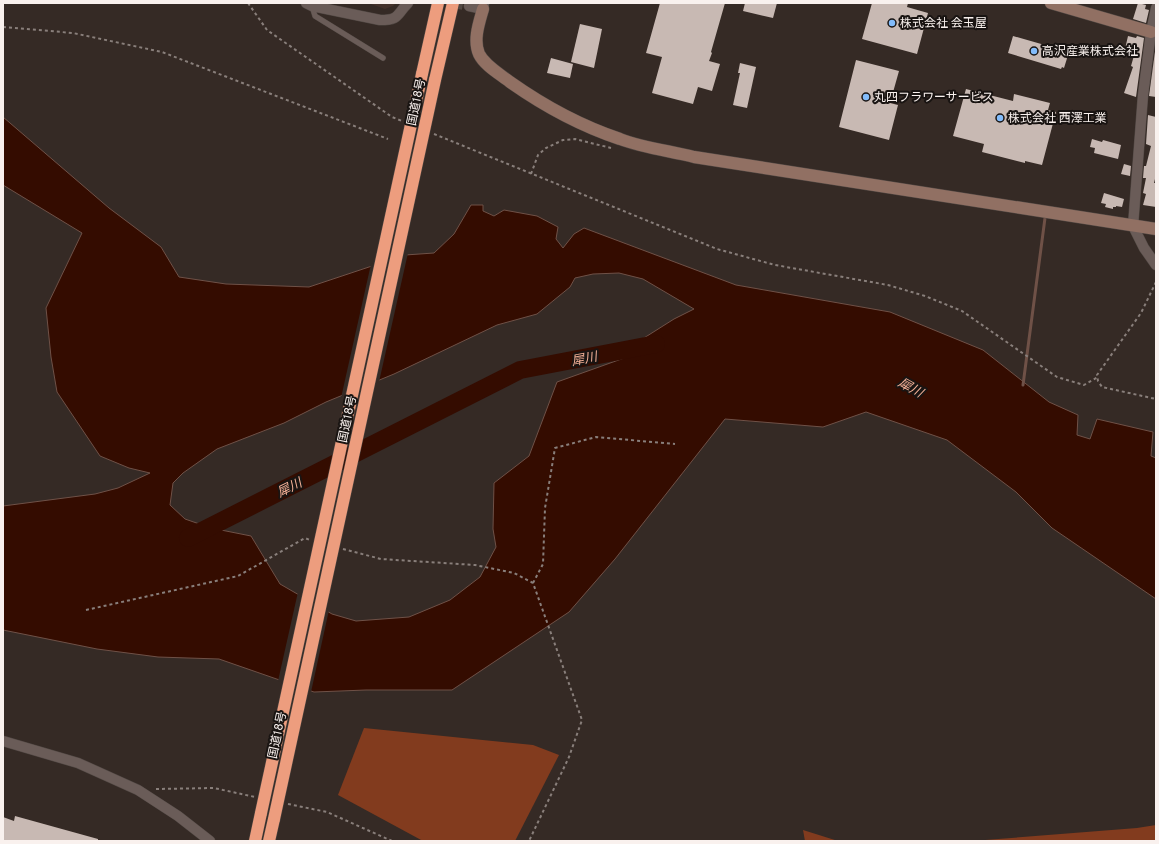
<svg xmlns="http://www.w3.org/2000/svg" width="1159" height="844" font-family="Overpass,'Noto Sans JP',sans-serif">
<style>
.built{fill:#44322b}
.green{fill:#823b1e}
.water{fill:#340c00;stroke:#6f5147;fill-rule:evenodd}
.pier{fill:#352a25}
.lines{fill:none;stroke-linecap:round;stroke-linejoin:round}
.stream{stroke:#6f5147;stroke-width:3}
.river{stroke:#340c00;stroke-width:18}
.building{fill:#c8b9b3}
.street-tunnel{stroke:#524843;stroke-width:10;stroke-dasharray:10 5;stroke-linecap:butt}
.lane-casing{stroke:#514844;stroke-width:6}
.street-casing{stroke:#514844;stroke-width:11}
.secondary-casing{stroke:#514844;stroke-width:13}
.highway-casing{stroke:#514844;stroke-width:13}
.path{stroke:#897f7b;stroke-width:2;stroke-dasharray:3 3;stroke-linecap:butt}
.lane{stroke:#6a5c58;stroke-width:5}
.street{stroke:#6a5c58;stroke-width:10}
.secondary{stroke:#917063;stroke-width:12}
.highway{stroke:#ed9d7e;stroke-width:12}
.highway-bridge-casing{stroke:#514844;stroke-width:13;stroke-linecap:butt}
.highway-bridge{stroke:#ed9d7e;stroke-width:12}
.poi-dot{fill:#83bcfb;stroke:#191412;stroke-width:1.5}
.labels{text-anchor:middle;stroke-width:4;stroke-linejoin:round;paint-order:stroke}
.poi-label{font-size:12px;fill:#f9f1ee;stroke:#191412;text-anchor:start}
.street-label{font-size:12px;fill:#f9f1ee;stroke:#191412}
.water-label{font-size:13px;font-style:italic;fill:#f6b298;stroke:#191412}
</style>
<rect width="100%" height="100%" fill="#352a25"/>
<polygon class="built" points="368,3 396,3 393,6 385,9"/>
<g class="green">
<polygon points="364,728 533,745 559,755 515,841 423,841 338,795"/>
<polygon points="1156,825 1156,841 972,841 1137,828"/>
<polygon points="803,830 838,841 805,841"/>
</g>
<path class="water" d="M3,117L109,208L161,247L179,277L226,284L309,287L405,255L434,253L454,234L471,205H483V211L494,216L504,210L537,216L558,227L556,239L563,248L574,234L584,228L736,285L890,312L983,350L1049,402L1078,415L1077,435L1090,439L1097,419L1153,432L1151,456L1156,458V599L1052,528L1016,492L947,440L866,412L823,427L725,419L615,559L569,612L452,690H366L314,692L219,659L158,657L97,649L3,630V506L95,494L118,488L150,473L129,468L100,456L57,392L51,357L46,308L82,233L3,185ZM619,273L643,279L694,309L674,319L636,343L627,357L557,382L529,456L494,483L493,529L496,547L480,577L450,600L409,617L356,621L332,614L280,584L251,536L211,528L185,519L170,505L173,483L183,473L217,449L284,423L326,402L394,374L497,325L537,314L570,287L575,278L593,274Z"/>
<g class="pier">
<polygon points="405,253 408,253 379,382 341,398 371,264"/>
<polygon points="298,592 329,610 311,692 278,681"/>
</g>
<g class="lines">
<polyline class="stream" points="1023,385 1045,218"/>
<polyline class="river" points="188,538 520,370 656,344"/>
</g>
<g class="building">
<polygon points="660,3 725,3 711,52 712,53 709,61 720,64 712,91 698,87 693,104 652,93 662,57 646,53"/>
<polygon points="745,3 777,3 773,18 743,11"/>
<polygon points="872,3 908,3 907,7 928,13 917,54 862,39"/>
<polygon points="1138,3 1146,5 1145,9 1149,10 1146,23 1133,19"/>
<polygon points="580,24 602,29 594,68 571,62"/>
<polygon points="1013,36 1069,52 1064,68 1062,67 1061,69 1008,53"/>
<polygon points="1128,36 1136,38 1137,36 1144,38 1136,97 1124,93 1133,67 1131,66 1135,52 1125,49"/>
<polygon points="1156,44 1156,97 1149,96"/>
<polygon points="551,58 573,64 570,78 547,73"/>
<polygon points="856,60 899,71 890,103 898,105 889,140 839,127"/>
<polygon points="740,63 756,67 747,108 733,105 740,73 738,73"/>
<polygon points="966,89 1013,101 1014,94 1050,103 1048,110 1056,112 1042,165 1025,161 1025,163 982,152 984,144 953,136"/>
<polygon points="1148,115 1156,117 1156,175 1154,183 1156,183 1156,207 1143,205 1146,194 1143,193 1146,178 1143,178 1144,166 1146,166 1151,146 1146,144"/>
<polygon points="1092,139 1102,142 1103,140 1121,145 1118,159 1094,153 1095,148 1090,147"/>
<polygon points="1124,164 1131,166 1130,176 1121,174"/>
<polygon points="1104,193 1124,199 1122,207 1116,206 1116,207 1113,207 1113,209 1105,207 1106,204 1101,203"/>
<polygon points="15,816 98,839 98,841 3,841 3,817 14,821"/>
</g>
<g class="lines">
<polyline class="street-tunnel" points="453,3 469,6"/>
<g class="lane-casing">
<polyline id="lane" points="312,6 315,16 383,58"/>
</g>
<g class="street-casing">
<g id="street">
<path d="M306,3L312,6L380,20C400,20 396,15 408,3"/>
<polyline points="469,6 483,9 484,3"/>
<polyline points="1156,8 1151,32 1143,95 1133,226 1144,248 1156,265"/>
<polyline points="3,741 78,763 138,790 178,816 210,841"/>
</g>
</g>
<g class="secondary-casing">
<g id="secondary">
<polyline points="1051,3 1151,32"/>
<path d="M483,9C479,23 473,40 479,54C485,66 500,74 510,82C544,106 581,126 620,139C644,148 670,151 694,157L1156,229"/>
</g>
</g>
<g class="highway-casing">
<g id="highway">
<polyline points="422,74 438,3"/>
<polyline points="435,80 453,3"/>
<polyline points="255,841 261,813"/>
<polyline points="269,841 274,819"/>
</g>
</g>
<g class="path">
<polyline points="248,3 267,30 392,117 402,121"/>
<polyline points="3,27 73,33 162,52 388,139"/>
<polyline points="434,134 717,249 775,265 888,285 925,296 962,311 1057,377 1084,385 1098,377"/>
<polyline points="531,174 538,155 546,148 563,140 575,139 611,148"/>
<polyline points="1156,282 1141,313 1097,375 1098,381 1102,387 1156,399"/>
<polyline points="343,549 381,559 475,565 514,573 533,583 582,720 569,757 529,841"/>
<polyline points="533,583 543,564 545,508 555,448 596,437 675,444"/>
<polyline points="86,610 238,576 305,538 310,540"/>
<polyline points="156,789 214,788 255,797"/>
<polyline points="288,804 327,812 392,841"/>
</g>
<use href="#lane" class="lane"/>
<use href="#street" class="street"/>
<use href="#secondary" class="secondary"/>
<use href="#highway" class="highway"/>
<g class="highway-bridge-casing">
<g id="highway-bridge">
<polyline points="261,813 422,74"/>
<polyline points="274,819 435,80"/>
</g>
</g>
<use href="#highway-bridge" class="highway-bridge"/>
</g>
<g class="poi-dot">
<circle cx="892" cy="23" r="4"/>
<circle cx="1034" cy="51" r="4"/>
<circle cx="866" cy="97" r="4"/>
<circle cx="1000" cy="118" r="4"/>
</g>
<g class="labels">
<g class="poi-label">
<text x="900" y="27">株式会社 会玉屋</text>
<text x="1042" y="55">高沢産業株式会社</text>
<text x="874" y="101">丸四フラワーサービス</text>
<text x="1008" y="122">株式会社 西澤工業</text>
</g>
<g class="street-label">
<text transform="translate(416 102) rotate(-78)" y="4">国道18号</text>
<text transform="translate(347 419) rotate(-78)" y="4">国道18号</text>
<text transform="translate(277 735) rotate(-78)" y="4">国道18号</text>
</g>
<g class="water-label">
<text transform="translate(584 358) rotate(-11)" y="5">犀川</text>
<text transform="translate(911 387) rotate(29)" y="5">犀川</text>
<text transform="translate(289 487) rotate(-27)" y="5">犀川</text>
</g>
</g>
<rect width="1159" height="844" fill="none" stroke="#f9f1ee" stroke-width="8"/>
</svg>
